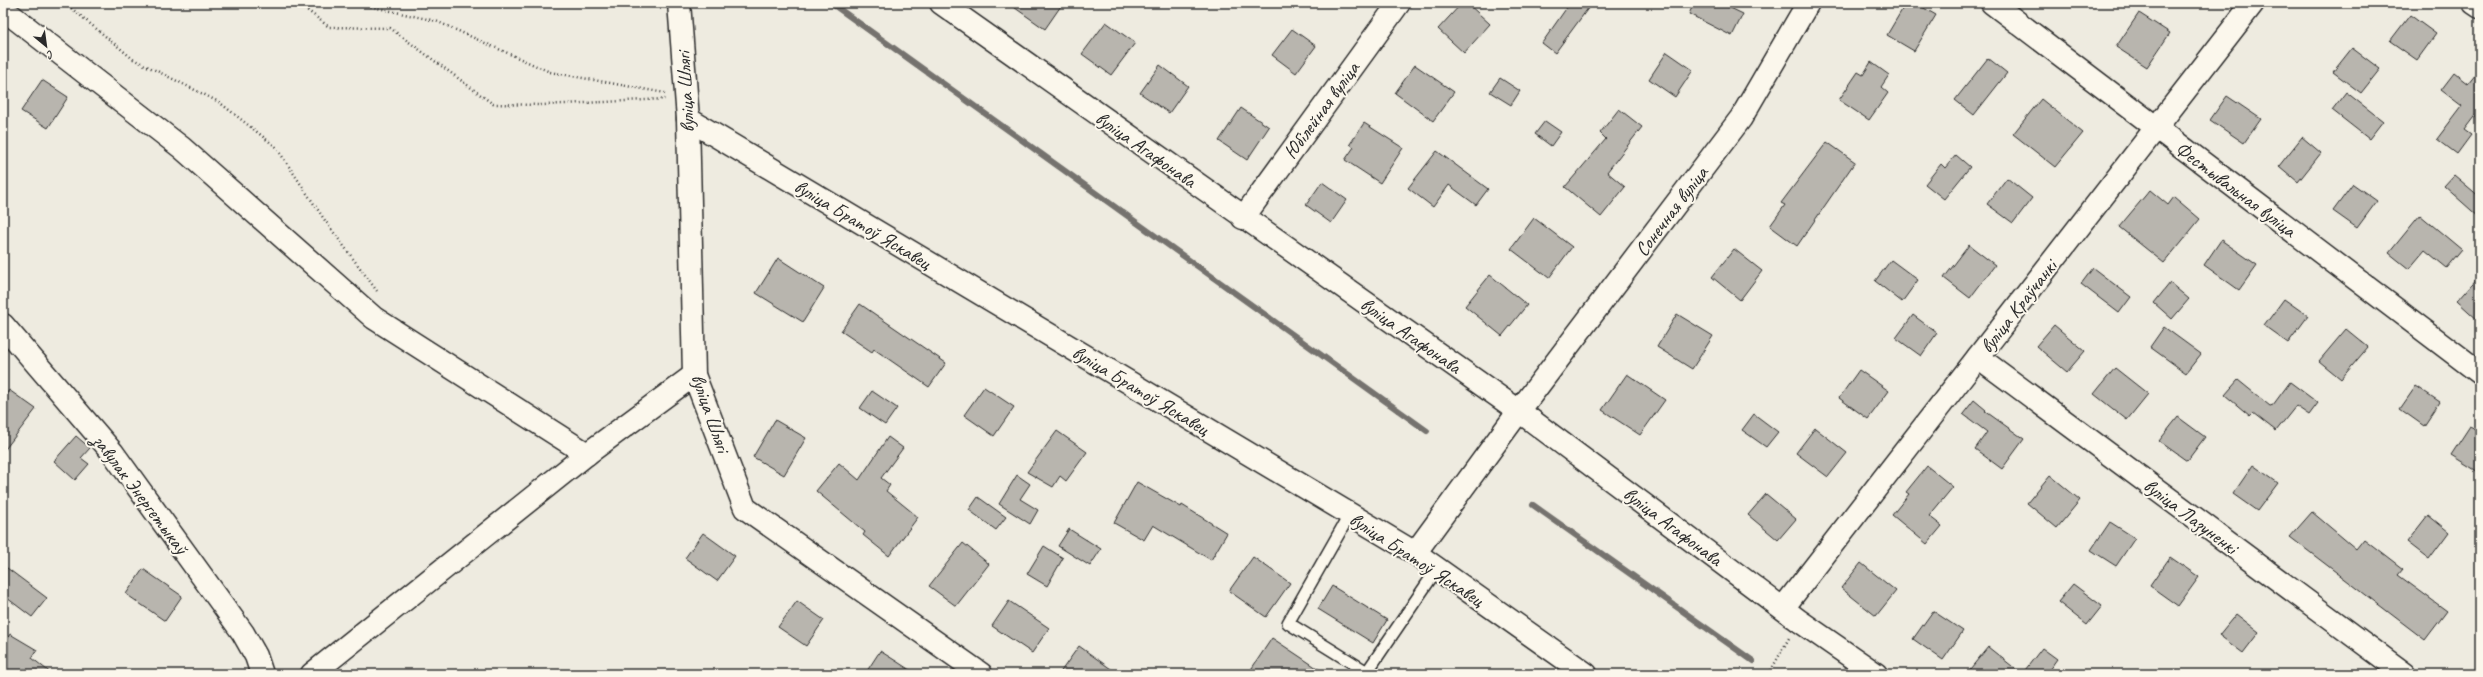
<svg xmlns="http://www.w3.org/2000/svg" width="2483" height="677" font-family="Caveat,sans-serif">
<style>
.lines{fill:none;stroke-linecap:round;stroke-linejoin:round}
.stream{stroke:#74726e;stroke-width:6}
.building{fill:#b8b5ae;stroke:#2b2b2b}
.lane-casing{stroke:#2b2b2b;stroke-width:14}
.street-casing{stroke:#2b2b2b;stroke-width:25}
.path{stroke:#2b2b2b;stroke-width:2.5;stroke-dasharray:1 3;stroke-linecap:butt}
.lane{stroke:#fbf7ec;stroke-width:11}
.street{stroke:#fbf7ec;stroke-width:22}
.labels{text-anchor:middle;stroke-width:4;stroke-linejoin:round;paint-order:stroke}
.street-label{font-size:20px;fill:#2b2b2b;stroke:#fbf7ec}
</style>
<rect width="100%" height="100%" fill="#eeebe0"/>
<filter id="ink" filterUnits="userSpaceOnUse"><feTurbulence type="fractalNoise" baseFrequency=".025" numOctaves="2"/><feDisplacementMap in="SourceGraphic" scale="8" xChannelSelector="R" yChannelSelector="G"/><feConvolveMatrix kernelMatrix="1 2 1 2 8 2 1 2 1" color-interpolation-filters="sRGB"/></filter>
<g filter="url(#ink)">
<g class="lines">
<g class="stream">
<polyline points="831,3 1427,431"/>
<polyline points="1533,505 1753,661"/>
</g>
</g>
<g class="building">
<polygon points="1008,3 1063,3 1045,29"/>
<polygon points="1462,3 1467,3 1490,24 1464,53 1438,29"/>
<polygon points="1570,3 1592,3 1555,53 1542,43"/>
<polygon points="1694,3 1720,3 1743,14 1732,36 1689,14"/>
<polygon points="1906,3 1915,3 1936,15 1914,51 1887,35"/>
<polygon points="2139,13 2170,33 2147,67 2116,47"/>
<polygon points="2410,15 2436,34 2417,60 2390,41"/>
<polygon points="1106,22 1135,43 1111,75 1082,54"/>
<polygon points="1292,29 1316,46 1296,73 1272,55"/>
<polygon points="2352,48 2380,69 2361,93 2333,72"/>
<polygon points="1667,52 1693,70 1675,97 1649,79"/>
<polygon points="1988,58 2007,73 1974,115 1955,100"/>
<polygon points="1871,62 1889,75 1881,87 1888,93 1869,120 1839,100 1858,72 1863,75"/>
<polygon points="1160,65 1188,86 1169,113 1140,93"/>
<polygon points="1415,65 1454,92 1433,121 1395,93"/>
<polygon points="2480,69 2480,109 2464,130 2471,135 2457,154 2437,139 2462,106 2441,90 2454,73 2468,84"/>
<polygon points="1500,78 1520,91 1511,105 1490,92"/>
<polygon points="42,80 68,97 48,128 21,111"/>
<polygon points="2346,92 2383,121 2369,139 2332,110"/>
<polygon points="2227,96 2261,119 2244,143 2210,120"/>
<polygon points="2041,99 2083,133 2055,167 2013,134"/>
<polygon points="1241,108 1269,127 1247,160 1219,141"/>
<polygon points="1619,109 1642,127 1607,172 1625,187 1601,217 1565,187 1606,139 1600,133"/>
<polygon points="1545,121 1561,132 1551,146 1535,134"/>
<polygon points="1364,123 1403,148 1380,183 1345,160 1354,147 1350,144"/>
<polygon points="2302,137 2321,153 2298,182 2279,166"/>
<polygon points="1827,142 1855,162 1797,246 1770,226 1785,205 1781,203"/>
<polygon points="1437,151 1488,189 1476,205 1449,185 1433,207 1408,188"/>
<polygon points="1956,155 1970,167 1944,199 1925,184 1941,164 1945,168"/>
<polygon points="2454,175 2480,197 2480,218 2444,186"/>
<polygon points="2007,178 2032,198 2013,223 1987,204"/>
<polygon points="1322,182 1347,200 1331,223 1306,205"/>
<polygon points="2353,184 2377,201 2357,228 2333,211"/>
<polygon points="2150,190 2168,205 2174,197 2200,219 2164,263 2119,227"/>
<polygon points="2420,215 2462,250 2447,268 2425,250 2409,269 2389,253"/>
<polygon points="1534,218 1572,247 1549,278 1511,249"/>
<polygon points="2221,240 2257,265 2239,290 2204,265"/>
<polygon points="1969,245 1995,265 1970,298 1944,278"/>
<polygon points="1734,249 1762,271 1740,300 1712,277"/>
<polygon points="778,258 824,288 803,322 756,293"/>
<polygon points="1891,260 1918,280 1902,302 1875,281"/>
<polygon points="2093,268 2131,297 2119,313 2081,284"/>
<polygon points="1490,275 1527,305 1502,336 1465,306"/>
<polygon points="2480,275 2480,322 2457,301"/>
<polygon points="2170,283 2189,299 2172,319 2154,303"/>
<polygon points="2284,299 2308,316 2288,343 2264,326"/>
<polygon points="860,304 946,363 929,387 874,349 872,352 841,331"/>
<polygon points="1677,314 1713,336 1692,369 1657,347"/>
<polygon points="1913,315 1937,333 1921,356 1896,338"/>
<polygon points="2054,325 2085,351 2067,372 2036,346"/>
<polygon points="2164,327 2201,354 2186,373 2150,347"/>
<polygon points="2346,329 2368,347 2341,379 2319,361"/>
<polygon points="2115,368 2148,394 2127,420 2094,394"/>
<polygon points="1859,370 1889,391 1868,419 1839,398"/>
<polygon points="1627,374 1665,400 1640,435 1602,410"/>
<polygon points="2238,380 2270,406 2273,405 2290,382 2318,403 2309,415 2296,406 2276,431 2253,413 2250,416 2225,395"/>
<polygon points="2416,386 2440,402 2424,426 2400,409"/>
<polygon points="984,387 1014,407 994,436 964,415"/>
<polygon points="9,390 36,409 3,452 3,399"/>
<polygon points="872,391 897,408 885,425 860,408"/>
<polygon points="1974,400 1986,410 1985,411 2024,439 2002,469 1975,449 1987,432 1963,414"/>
<polygon points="1754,414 1778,432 1766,447 1742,430"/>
<polygon points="2178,417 2205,437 2187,461 2159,441"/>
<polygon points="775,420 806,438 784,475 753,457"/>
<polygon points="2470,426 2480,432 2480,473 2451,455"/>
<polygon points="1815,428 1847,453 1828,477 1796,453"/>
<polygon points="1057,431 1087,452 1066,481 1060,476 1053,487 1027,472"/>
<polygon points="76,436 90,448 81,458 89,464 75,480 54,461"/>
<polygon points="888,437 903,448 881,478 890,485 886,491 918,517 889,556 863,535 865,532 816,491 839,463 859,480"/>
<polygon points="2253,465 2278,483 2257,511 2233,494"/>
<polygon points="1927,466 1953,487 1929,516 1942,526 1927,544 1892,515 1909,494 1906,492"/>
<polygon points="1017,475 1030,484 1020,499 1038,510 1030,524 999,504"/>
<polygon points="2050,475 2080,500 2057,528 2027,503"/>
<polygon points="1137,482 1181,507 1182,505 1227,533 1211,560 1153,525 1144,540 1114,523"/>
<polygon points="1766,494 1796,519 1778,540 1748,515"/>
<polygon points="978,497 1006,517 996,530 969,510"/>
<polygon points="2312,512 2356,549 2364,539 2403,569 2398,575 2447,611 2425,640 2290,537"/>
<polygon points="2428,515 2449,532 2429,559 2407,542"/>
<polygon points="2110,522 2135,538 2116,566 2091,550"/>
<polygon points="1069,529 1101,549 1090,566 1058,546"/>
<polygon points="703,533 735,556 717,581 685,558"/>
<polygon points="963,543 989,564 956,606 929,586"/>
<polygon points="1044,546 1063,558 1047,586 1027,574"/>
<polygon points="1253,557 1290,583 1266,617 1229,591"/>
<polygon points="2170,557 2199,577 2178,606 2150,586"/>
<polygon points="1861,563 1896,591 1876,616 1841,588"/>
<polygon points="3,565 47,598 32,617 3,595"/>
<polygon points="143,569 182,596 165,621 126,594"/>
<polygon points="2073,584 2102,606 2087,625 2058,602"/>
<polygon points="1332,586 1387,620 1373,643 1318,609"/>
<polygon points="797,601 824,620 806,646 778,627"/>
<polygon points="1009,601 1049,628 1032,653 992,626"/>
<polygon points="1933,611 1963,631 1943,660 1913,639"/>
<polygon points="2236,614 2259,632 2243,653 2219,635"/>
<polygon points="10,634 37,650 32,658 52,674 3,674 3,645"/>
<polygon points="1272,638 1326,674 1248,674"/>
<polygon points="1079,646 1118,674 1059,674"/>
<polygon points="1988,647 2022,674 2042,648 2057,659 2046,674 1966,674"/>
<polygon points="880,651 896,661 916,674 865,674"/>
</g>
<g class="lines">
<g class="lane-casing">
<polyline id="lane" points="1350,514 1288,623 1367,672 1437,569"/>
</g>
<g class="street-casing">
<g id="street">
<polyline points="679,3 688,119 694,375 745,508 981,674"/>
<polyline points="941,3 1519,411 1798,620 1876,674"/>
<polyline points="1992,3 2480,373"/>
<polyline points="2474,3 2480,7"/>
<polyline points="3,12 12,16 182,148 374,318 587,454"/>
<polyline points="688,119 1415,553 1586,674"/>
<polyline points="1243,218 1399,3"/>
<polyline points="3,325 113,453 243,633 256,656 262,674"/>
<polyline points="1978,357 2405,674"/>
<polyline points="1415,553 1519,411 1741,118 1808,3"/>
<polyline points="1783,608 2253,3"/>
<polyline points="312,674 587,454 694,375"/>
</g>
</g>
<g class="path">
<polyline points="65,3 133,59 219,102 276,147 326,222 377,291"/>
<polyline points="298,3 329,27 390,28 493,104 543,105 665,99"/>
<polyline points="355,3 436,21 550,72 665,93"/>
<polyline points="1769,674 1789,638"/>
</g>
<use href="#lane" class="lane"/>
<use href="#street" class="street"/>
</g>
</g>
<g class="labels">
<g class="street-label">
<text transform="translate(685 92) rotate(-93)" y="7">вуліца Шлягі</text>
<text transform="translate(1321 110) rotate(-54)" y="7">Юбілейная вуліца</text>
<text transform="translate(1146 149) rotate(35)" y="7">вуліца Агафонава</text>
<text transform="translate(2236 189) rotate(37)" y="7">Фестывальная вуліца</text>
<text transform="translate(1671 211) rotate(-53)" y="7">Сонечная вуліца</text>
<text transform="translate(863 224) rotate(31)" y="7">вуліца Братоў Яскавец</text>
<text transform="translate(2018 306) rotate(-52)" y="7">вуліца Краўчанкі</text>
<text transform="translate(1411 335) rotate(35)" y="7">вуліца Агафонава</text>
<text transform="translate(1141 390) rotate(31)" y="7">вуліца Братоў Яскавец</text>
<text transform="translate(711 413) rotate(71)" y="7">вуліца Шлягі</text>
<text transform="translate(141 494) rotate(53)" y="7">завулак Энергетыкаў</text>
<text transform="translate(2191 516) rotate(37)" y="7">вуліца Лазуненкі</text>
<text transform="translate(1673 526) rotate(37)" y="7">вуліца Агафонава</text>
<text transform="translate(1417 559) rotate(33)" y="7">вуліца Братоў Яскавец</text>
</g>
</g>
<rect width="2483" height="677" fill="none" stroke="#fbf7ec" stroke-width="16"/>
<rect x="8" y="8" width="2467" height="661" fill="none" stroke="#2b2b2b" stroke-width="1.5" filter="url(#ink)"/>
<g transform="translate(46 46) rotate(151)" stroke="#fbf7ec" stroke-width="3" paint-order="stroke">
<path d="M0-3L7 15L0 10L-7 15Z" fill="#2b2b2b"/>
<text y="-6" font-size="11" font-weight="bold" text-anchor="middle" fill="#2b2b2b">С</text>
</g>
</svg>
